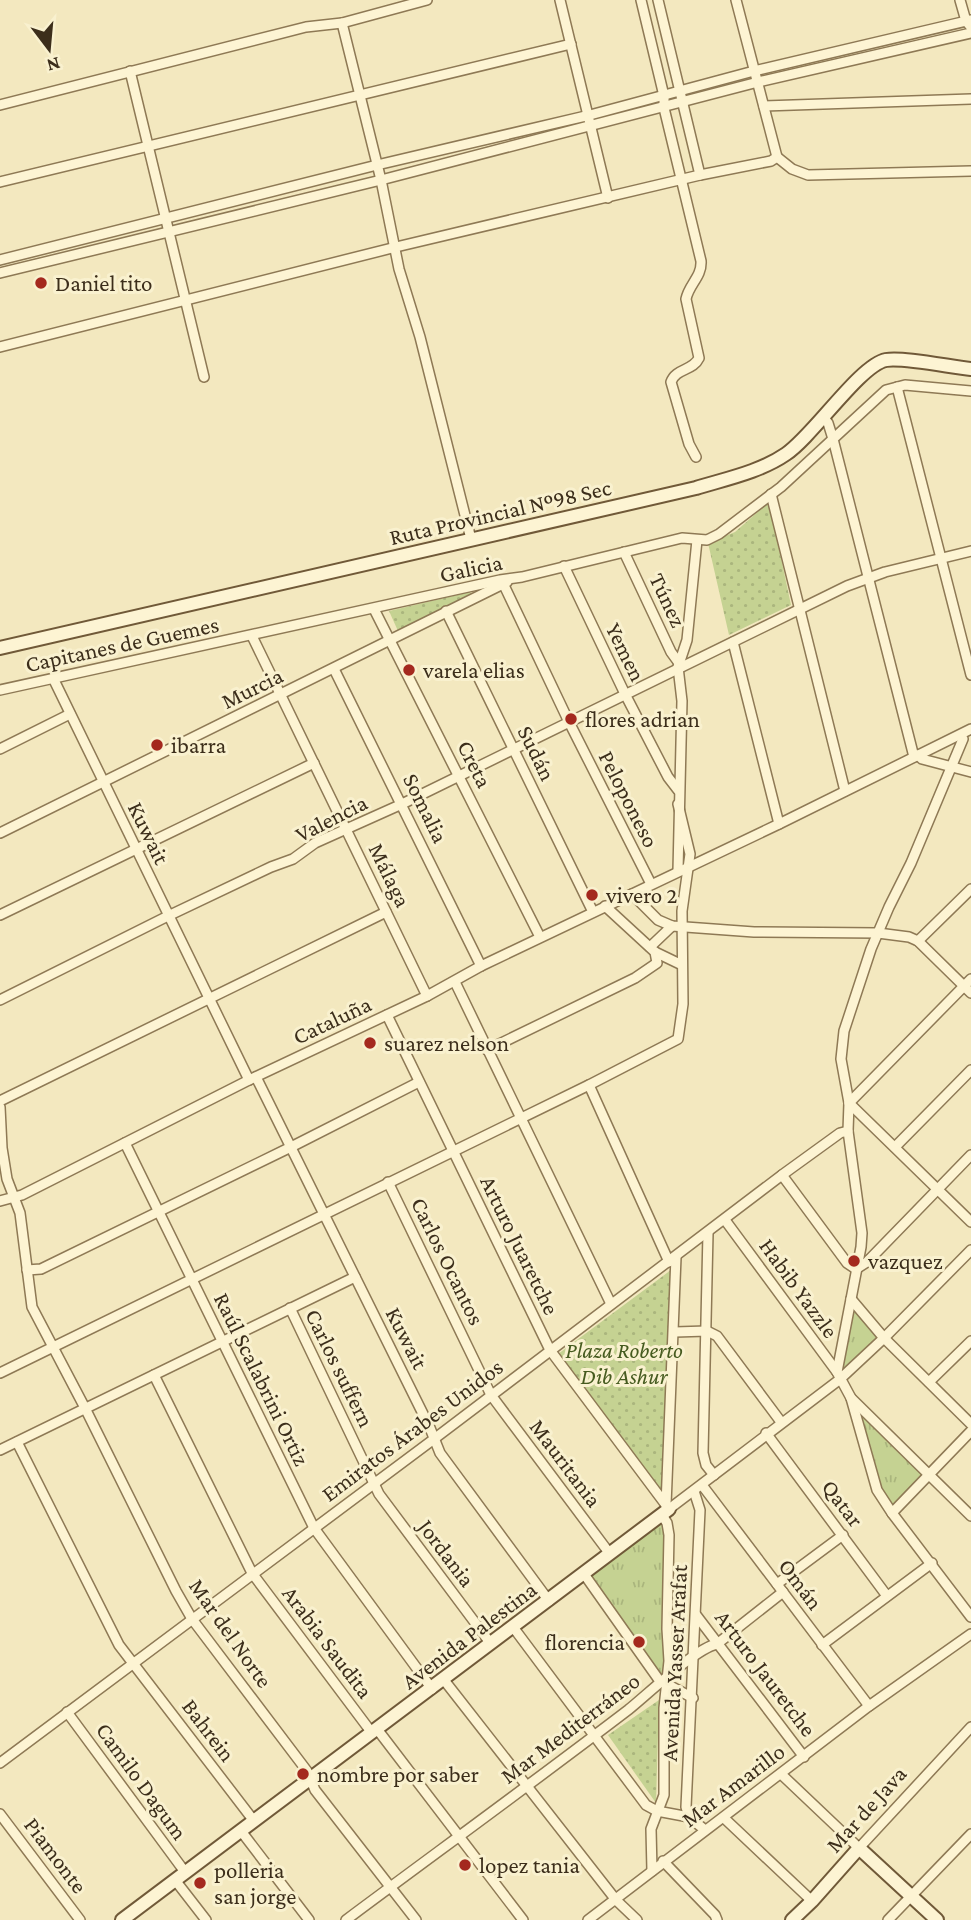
<svg xmlns="http://www.w3.org/2000/svg" width="971" height="1920" font-family="'Crimson Pro',serif">
<style>
.grass{fill:url(#grass-tufts)}
.park{fill:url(#park-dots)}
.lines{fill:none;stroke-linecap:round;stroke-linejoin:round}
.street-casing{stroke:#8e7955;stroke-width:12}
.secondary-casing{stroke:#705938;stroke-width:16}
.street{stroke:#fdf4d3;stroke-width:9}
.secondary{stroke:#fdf4d3;stroke-width:12}
.poi-dot{fill:#a4291e;stroke:#f9f1cf;stroke-width:2.5}
.labels{text-anchor:middle;stroke-width:6;stroke-linejoin:round;paint-order:stroke}
.poi-label{font-size:23px;fill:#3c2e1b;stroke:#f9f1cf;text-anchor:start}
.street-label{font-size:23px;fill:#3c2e1b;stroke:#f9f1cf}
.park-label{font-size:23px;font-style:italic;fill:#465b1f;stroke:#f9f1cf}
</style>
<defs>
<pattern id="grass-tufts" width="24" height="20" patternUnits="userSpaceOnUse" patternTransform="scale(1.75)"><rect width="24" height="20" fill="#c5d292"/><path d="M3 7l-1-3M5 7V3M7 7l1-3M15 17l-1-3M17 17v-4M19 17l1-3" fill="none" stroke="#aab57d"/></pattern>
<pattern id="park-dots" width="8" height="8" patternUnits="userSpaceOnUse" patternTransform="scale(1.75)"><rect width="8" height="8" fill="#c5d292"/><path d="M2 2h.1M6 6h.1" fill="none" stroke="#aab57d" stroke-width="1.8" stroke-linecap="round"/></pattern>
</defs>
<rect width="100%" height="100%" fill="#f3e8bf"/>
<g class="grass">
<polygon points="851,1300 883,1338 839,1379"/>
<polygon points="852,1400 928,1474 892,1512 877,1490"/>
<polygon points="662,1516 666,1524 667,1661 662,1680 589,1575"/>
</g>
<g class="park">
<polygon points="769,502 791,605 729,635 708,543 735,532"/>
<polygon points="470,592 472,595 398,631 389,611"/>
<polygon points="671,1270 669,1382 663,1492 558,1354"/>
<polygon points="659,1700 656,1803 608,1735"/>
</g>
<g class="lines">
<g class="street-casing">
<g id="street">
<polyline points="560,0 608,198"/>
<path d="M641,0L664,96V108L701,261C702,277 689,284 686,299L699,358C693,371 676,368 671,382L689,444L696,457"/>
<polyline points="658,0 700,175"/>
<polyline points="960,0 966,21 971,27"/>
<polyline points="342,23 381,180 399,269 420,337 471,539"/>
<polyline points="130,71 204,377"/>
<polyline points="0,105 306,27 342,23 427,0"/>
<polyline points="764,106 971,99"/>
<polyline points="777,157 792,169 808,175 971,171"/>
<polyline points="0,182 571,44"/>
<polyline points="0,260 377,165 590,115 754,71 971,20"/>
<polyline points="0,273 381,180 758,82 971,33"/>
<polyline points="0,347 396,247 700,175 771,161 777,157 736,0"/>
<polyline points="897,387 971,675"/>
<polyline points="824,418 828,423 833,439 914,757"/>
<polyline points="771,494 845,791"/>
<polyline points="624,552 671,652 679,663"/>
<polyline points="564,566 625,694 668,777 678,790"/>
<polyline points="502,581 569,722 651,884"/>
<polyline points="374,609 540,937"/>
<polyline points="446,611 593,912"/>
<polyline points="252,636 427,996"/>
<polyline points="733,642 779,824"/>
<polyline points="334,669 481,966"/>
<polyline points="53,678 249,1080"/>
<polyline points="0,690 500,580 522,577 682,538 707,540 719,534 781,487 886,390 905,385 971,391"/>
<polyline points="0,749 70,714"/>
<polyline points="918,755 922,759 971,772"/>
<polyline points="0,833 507,582"/>
<polyline points="678,871 682,701 678,667 687,640 697,540"/>
<polyline points="632,894 658,920 672,926 754,932 878,933 909,937 918,941 971,993"/>
<polyline points="0,915 314,763"/>
<polyline points="918,941 971,889"/>
<polyline points="650,947 672,926"/>
<polyline points="655,952 682,965"/>
<polyline points="455,982 611,1304"/>
<polyline points="0,1000 168,916 271,867 293,859 315,843 402,804 847,586 885,572 971,551"/>
<polyline points="387,1015 550,1350 669,1509 839,1380 884,1338 971,1250"/>
<polyline points="487,1050 635,978 657,963 655,952 605,906"/>
<polyline points="256,1077 430,1428 440,1453 549,1601"/>
<polyline points="589,1085 669,1262"/>
<polyline points="0,1101 386,912"/>
<polyline points="849,1103 971,979"/>
<polyline points="849,1103 971,1222"/>
<polyline points="0,1107 2,1148 7,1179 20,1213 32,1307 85,1408 176,1591 192,1619 307,1771 315,1790 416,1920"/>
<polyline points="125,1143 314,1528 432,1689"/>
<polyline points="895,1147 971,1070"/>
<polyline points="782,1175 847,1263 856,1269 867,1262 971,1155"/>
<polyline points="388,1182 491,1395 610,1554"/>
<polyline points="0,1201 22,1195 249,1080 427,996 481,966 779,824 971,729"/>
<polyline points="725,1220 837,1372 851,1398 971,1516"/>
<polyline points="708,1233 703,1453 706,1465 714,1475"/>
<polyline points="27,1270 41,1269 291,1147 419,1082"/>
<polyline points="851,1299 884,1338 971,1424"/>
<polyline points="290,1308 379,1494 491,1644"/>
<polyline points="675,1332 707,1331 717,1336 781,1422"/>
<polyline points="837,1372 861,1247 862,1233 848,1131 849,1103 841,1059 844,1031 871,949 889,907 911,863 963,739"/>
<polyline points="0,1373 589,1085 678,1039 683,1004 682,911 690,854 678,804"/>
<polyline points="154,1375 252,1573 372,1733"/>
<polyline points="929,1382 971,1341"/>
<polyline points="851,1398 877,1490 892,1513 971,1617"/>
<polyline points="766,1433 887,1596"/>
<polyline points="17,1442 119,1645 254,1821"/>
<polyline points="0,1450 355,1277"/>
<polyline points="702,1485 869,1706"/>
<polyline points="694,1491 700,1510 686,1807 689,1817 705,1830"/>
<polyline points="666,1505 676,1257"/>
<polyline points="892,1513 971,1431"/>
<polyline points="584,1574 659,1680 693,1698"/>
<polyline points="777,1584 843,1535"/>
<polyline points="696,1615 804,1757"/>
<polyline points="513,1627 646,1805 657,1811 689,1817"/>
<polyline points="822,1645 932,1563"/>
<polyline points="444,1680 616,1900 637,1920"/>
<polyline points="67,1712 185,1872"/>
<polyline points="377,1729 523,1920"/>
<polyline points="0,1763 434,1439 782,1175 840,1133 848,1131"/>
<polyline points="781,1774 859,1848 971,1727"/>
<polyline points="0,1814 80,1920"/>
<polyline points="724,1818 812,1901"/>
<polyline points="241,1831 309,1920"/>
<polyline points="663,1861 715,1915 717,1920"/>
<polyline points="652,1871 651,1829 664,1795 664,1708 669,1661 667,1629 669,1535 667,1523 662,1515"/>
<polyline points="175,1880 206,1920"/>
<path d="M346,1920C440,1850 535,1781 628,1710C648,1694 696,1648 717,1644L783,1592"/>
<polyline points="588,1920 869,1706 971,1634"/>
<polyline points="888,1920 971,1834"/>
</g>
</g>
<g class="secondary-casing">
<g id="secondary">
<path d="M0,648L696,488C725,479 760,472 786,454C813,436 860,365 886,360C903,357 951,367 971,369"/>
<polyline points="122,1920 669,1509"/>
<polyline points="792,1920 812,1901 859,1848 937,1920"/>
</g>
</g>
<use href="#street" class="street"/>
<use href="#secondary" class="secondary"/>
</g>
<g class="poi-dot">
<circle cx="41" cy="283" r="7"/>
<circle cx="409" cy="670" r="7"/>
<circle cx="571" cy="719" r="7"/>
<circle cx="157" cy="745" r="7"/>
<circle cx="592" cy="895" r="7"/>
<circle cx="370" cy="1043" r="7"/>
<circle cx="854" cy="1261" r="7"/>
<circle cx="639" cy="1642" r="7"/>
<circle cx="303" cy="1774" r="7"/>
<circle cx="465" cy="1865" r="7"/>
<circle cx="200" cy="1883" r="7"/>
</g>
<g class="labels">
<g class="poi-label">
<text x="55" y="291">Daniel tito</text>
<text x="423" y="678">varela elias</text>
<text x="585" y="727">flores adrian</text>
<text x="171" y="753">ibarra</text>
<text x="606" y="903">vivero 2</text>
<text x="384" y="1051">suarez nelson</text>
<text x="868" y="1269">vazquez</text>
<text x="625" y="1650" text-anchor="end">florencia</text>
<text x="317" y="1782">nombre por saber</text>
<text x="479" y="1873">lopez tania</text>
<text x="214" y="1878">polleria<tspan x="214" dy="26">san jorge</tspan></text>
</g>
<g class="street-label">
<text transform="translate(500 512) rotate(-13)" y="8">Ruta Provincial Nº98 Sec</text>
<text transform="translate(471 568) rotate(-12)" y="8">Galicia</text>
<text transform="translate(668 600) rotate(65)" y="8">Túnez</text>
<text transform="translate(122 644) rotate(-12)" y="8">Capitanes de Guemes</text>
<text transform="translate(626 652) rotate(64)" y="8">Yemen</text>
<text transform="translate(252 688) rotate(-26)" y="8">Murcia</text>
<text transform="translate(537 753) rotate(64)" y="8">Sudán</text>
<text transform="translate(475 764) rotate(63)" y="8">Creta</text>
<text transform="translate(629 799) rotate(63)" y="8">Peloponeso</text>
<text transform="translate(426 808) rotate(64)" y="8">Somalia</text>
<text transform="translate(331 818) rotate(-27)" y="8">Valencia</text>
<text transform="translate(149 833) rotate(64)" y="8">Kuwait</text>
<text transform="translate(390 875) rotate(64)" y="8">Málaga</text>
<text transform="translate(332 1020) rotate(-25)" y="8">Cataluña</text>
<text transform="translate(520 1245) rotate(64)" y="8">Arturo Juaretche</text>
<text transform="translate(448 1261) rotate(64)" y="8">Carlos Ocantos</text>
<text transform="translate(799 1288) rotate(54)" y="8">Habib Yazzle</text>
<text transform="translate(407 1338) rotate(63)" y="8">Kuwait</text>
<text transform="translate(340 1368) rotate(64)" y="8">Carlos suffern</text>
<text transform="translate(262 1379) rotate(64)" y="8">Raúl Scalabrini Ortiz</text>
<text transform="translate(412 1430) rotate(-37)" y="8">Emiratos Árabes Unidos</text>
<text transform="translate(566 1463) rotate(53)" y="8">Mauritania</text>
<text transform="translate(843 1503) rotate(53)" y="8">Qatar</text>
<text transform="translate(447 1553) rotate(53)" y="8">Jordania</text>
<text transform="translate(801 1584) rotate(53)" y="8">Omán</text>
<text transform="translate(231 1633) rotate(55)" y="8">Mar del Norte</text>
<text transform="translate(469 1635) rotate(-37)" y="8">Avenida Palestina</text>
<text transform="translate(328 1642) rotate(53)" y="8">Arabia Saudita</text>
<text transform="translate(674 1663) rotate(-87)" y="8">Avenida Yasser Arafat</text>
<text transform="translate(766 1673) rotate(53)" y="8">Arturo Jauretche</text>
<text transform="translate(570 1728) rotate(-37)" y="8">Mar Mediterráneo</text>
<text transform="translate(209 1730) rotate(53)" y="8">Bahrein</text>
<text transform="translate(142 1781) rotate(54)" y="8">Camilo Dagum</text>
<text transform="translate(733 1785) rotate(-37)" y="8">Mar Amarillo</text>
<text transform="translate(866 1809) rotate(-48)" y="8">Mar de Java</text>
<text transform="translate(56 1855) rotate(53)" y="8">Piamonte</text>
</g>
<g class="park-label">
<text x="624" y="1358">Plaza Roberto<tspan x="624" dy="26">Dib Ashur</tspan></text>
</g>
</g>
<g transform="translate(49 49) rotate(164)" stroke="#f9f1cf" stroke-width="5" paint-order="stroke">
<path d="M0-5L12 26L0 18L-12 26Z" fill="#3c2e1b"/>
<text y="-10" font-size="19" font-weight="bold" text-anchor="middle" fill="#3c2e1b">N</text>
</g>
</svg>
